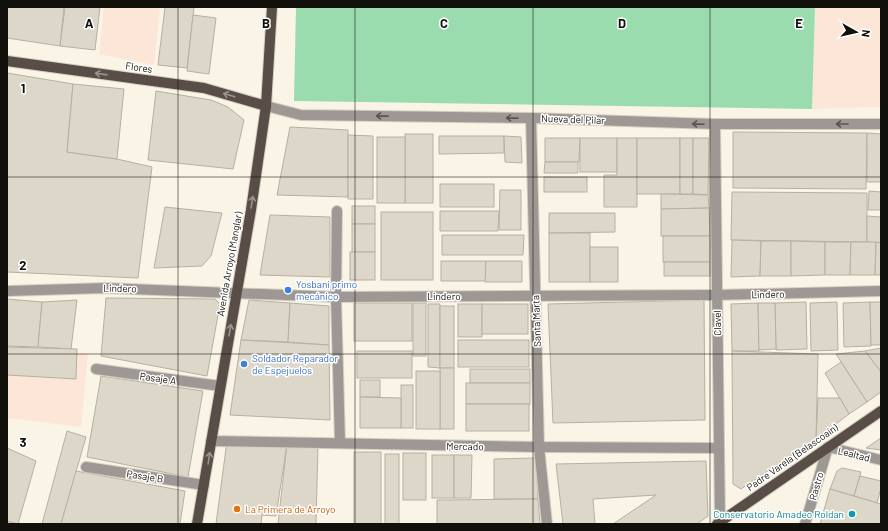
<svg xmlns="http://www.w3.org/2000/svg" width="888" height="531" font-family="Barlow,sans-serif">
<style>
.industrial{fill:#fbe6d8}
.green{fill:#9bdcae}
.building{fill:#ddd7c9;stroke:#b5b0a2}
.lines{fill:none;stroke-linecap:round;stroke-linejoin:round}
.minor-casing{stroke:#d5d0c3;stroke-width:12}
.major-casing{stroke:#d5d0c3;stroke-width:12}
.minor{stroke:#9e9894;stroke-width:10}
.major{stroke:#584d47;stroke-width:10}
.oneway{stroke:#9b9491}
.oneway2{stroke:#585450}
.grid{fill:none;stroke:#12100b;stroke-width:1;stroke-opacity:0.55}
.shop-dot{fill:#3f7fe0;stroke:#fff;stroke-width:1.5}
.food-dot{fill:#e8710a;stroke:#fff;stroke-width:1.5}
.culture-dot{fill:#0f9aa8;stroke:#fff;stroke-width:1.5}
.labels{text-anchor:middle;stroke-width:3;stroke-linejoin:round;paint-order:stroke}
.street-label{font-size:10px;fill:#12100b;stroke:#fff}
.shop-label{font-size:10px;fill:#366cbe;stroke:#fff;text-anchor:start}
.food-label{font-size:10px;fill:#c56008;stroke:#fff;text-anchor:start}
.culture-label{font-size:10px;fill:#0d838f;stroke:#fff;text-anchor:end}
.grid-label{font-size:13px;text-anchor:middle;font-weight:bold;fill:#12100b;stroke:#fff;stroke-width:3;stroke-linejoin:round;paint-order:stroke}
</style>
<rect width="100%" height="100%" fill="#faf4e6"/>
<g class="industrial">
<polygon points="104,7 160,7 154,65 99,54"/>
<polygon points="815,7 881,7 881,107 812,109"/>
<polygon points="7,350 88,354 81,427 7,418"/>
</g>
<polygon class="green" points="296,7 815,7 812,109 294,101"/>
<g class="building">
<polygon points="7,7 64,7 60,46 7,38"/>
<polygon points="65,7 100,7 95,50 60,46"/>
<polygon points="165,7 194,7 187,68 158,65"/>
<polygon points="193,15 216,18 209,74 187,71"/>
<polygon points="7,73 73,84 67,152 117,159 152,167 138,278 7,272"/>
<polygon points="73,84 124,89 117,159 67,152"/>
<polygon points="156,91 211,100 228,107 244,120 233,169 148,160"/>
<polygon points="290,127 348,130 348,197 277,195"/>
<polygon points="733,132 867,133 866,189 733,188"/>
<polygon points="867,133 881,134 881,182 867,182"/>
<rect x="405" y="134" width="28" height="69"/>
<polygon points="348,135 373,136 373,199 348,199"/>
<polygon points="439,136 504,136 504,153 439,154"/>
<polygon points="504,136 521,137 522,163 505,162"/>
<rect x="377" y="137" width="28" height="66"/>
<polygon points="545,138 580,138 579,162 545,162"/>
<rect x="580" y="138" width="37" height="34"/>
<polygon points="617,138 637,138 637,207 604,207 604,175 617,175"/>
<rect x="637" y="138" width="43" height="56"/>
<rect x="680" y="138" width="13" height="56"/>
<polygon points="693,138 709,138 708,195 693,194"/>
<polygon points="545,162 578,162 578,173 544,173"/>
<rect x="544" y="177" width="43" height="15"/>
<rect x="440" y="184" width="54" height="23"/>
<polygon points="500,190 521,190 521,230 499,230"/>
<polygon points="869,191 881,192 881,210 868,210"/>
<polygon points="732,192 867,193 867,242 731,240"/>
<polygon points="661,194 708,195 709,208 661,209"/>
<rect x="352" y="206" width="23" height="18"/>
<polygon points="165,207 222,213 211,256 202,266 154,268"/>
<polygon points="709,208 710,236 661,236 661,209"/>
<polygon points="440,211 499,211 498,231 440,231"/>
<rect x="381" y="212" width="52" height="68"/>
<polygon points="549,213 615,213 615,232 549,233"/>
<polygon points="270,215 330,217 330,277 260,275"/>
<polygon points="867,216 881,217 881,243 867,242"/>
<rect x="352" y="224" width="23" height="28"/>
<rect x="549" y="233" width="41" height="49"/>
<polygon points="442,235 524,235 523,255 442,255"/>
<rect x="663" y="236" width="47" height="26"/>
<polygon points="732,240 761,241 760,276 731,277"/>
<polygon points="761,241 791,241 791,276 760,276"/>
<polygon points="791,241 825,242 825,275 791,276"/>
<polygon points="825,242 851,242 850,275 825,275"/>
<polygon points="851,242 876,242 875,275 850,275"/>
<polygon points="876,242 881,243 881,275 875,275"/>
<rect x="590" y="247" width="28" height="35"/>
<rect x="350" y="252" width="25" height="28"/>
<rect x="441" y="261" width="45" height="20"/>
<polygon points="486,261 522,261 522,282 485,282"/>
<rect x="664" y="262" width="46" height="14"/>
<polygon points="106,298 215,299 220,304 207,376 101,356"/>
<polygon points="7,299 42,302 38,347 7,346"/>
<polygon points="77,300 71,349 38,347 42,302"/>
<polygon points="249,300 290,303 288,342 241,340"/>
<polygon points="704,300 705,420 553,423 548,304"/>
<polygon points="806,302 807,349 776,350 775,303"/>
<polygon points="837,302 838,350 811,351 810,303"/>
<polygon points="870,302 871,346 844,347 843,303"/>
<polygon points="870,302 881,302 881,345 871,345"/>
<polygon points="290,303 329,306 329,345 288,342"/>
<rect x="354" y="303" width="58" height="38"/>
<rect x="413" y="303" width="13" height="53"/>
<polygon points="758,303 759,351 732,351 731,304"/>
<polygon points="758,303 775,303 776,349 759,350"/>
<polygon points="428,304 440,304 440,368 428,367"/>
<rect x="458" y="304" width="24" height="33"/>
<rect x="482" y="304" width="46" height="30"/>
<rect x="440" y="306" width="14" height="62"/>
<polygon points="241,340 329,345 330,420 230,415"/>
<rect x="458" y="340" width="71" height="27"/>
<polygon points="7,347 77,349 76,379 7,375"/>
<polygon points="881,348 881,372 865,351"/>
<rect x="357" y="351" width="55" height="27"/>
<polygon points="732,351 818,354 816,439 741,489 733,484"/>
<polygon points="865,351 881,372 881,392 867,402 836,354"/>
<polygon points="841,362 867,402 849,414 825,373"/>
<rect x="440" y="368" width="14" height="61"/>
<rect x="470" y="369" width="60" height="14"/>
<rect x="416" y="371" width="24" height="58"/>
<polygon points="101,376 203,391 188,477 87,457"/>
<rect x="360" y="380" width="20" height="17"/>
<rect x="466" y="383" width="64" height="21"/>
<rect x="401" y="385" width="12" height="43"/>
<polygon points="360,397 401,398 401,428 360,428"/>
<polygon points="818,398 840,398 849,414 816,439"/>
<rect x="466" y="404" width="63" height="27"/>
<polygon points="67,431 86,437 61,524 42,524"/>
<polygon points="881,438 881,450 866,448"/>
<polygon points="227,441 287,444 276,516 262,515 261,524 216,524"/>
<polygon points="287,444 318,445 316,524 278,524"/>
<polygon points="7,448 36,461 18,524 7,521"/>
<rect x="354" y="452" width="27" height="72"/>
<rect x="403" y="453" width="23" height="47"/>
<rect x="385" y="454" width="14" height="70"/>
<rect x="432" y="455" width="22" height="43"/>
<polygon points="454,455 472,455 471,498 454,498"/>
<polygon points="536,458 538,499 494,499 494,459"/>
<polygon points="706,461 708,516 697,524 613,524 656,495 593,499 595,524 563,524 556,464"/>
<polygon points="842,468 861,472 854,496 830,489 837,471"/>
<polygon points="76,471 185,491 180,524 61,524"/>
<polygon points="860,476 881,481 881,488 877,503 854,496"/>
<polygon points="830,489 881,504 881,524 820,524"/>
<polygon points="538,499 540,524 437,524 437,500"/>
<polygon points="7,521 17,524 7,524"/>
</g>
<g class="lines">
<g class="minor-casing">
<g id="minor">
<polyline points="266,106 301,115 531,118 715,124 881,124"/>
<polyline points="531,118 539,447 547,524"/>
<polyline points="715,124 720,522"/>
<polyline points="337,211 336,297 340,443"/>
<polyline points="7,291 105,288 336,297 716,295 881,291"/>
<polyline points="96,369 220,386"/>
<polyline points="211,441 539,447 718,448"/>
<polyline points="86,467 204,485"/>
<polyline points="805,524 828,447 881,460"/>
</g>
</g>
<g class="major-casing">
<g id="major">
<polyline points="7,61 204,88 266,106"/>
<polyline points="197,524 251,210 266,106 272,7"/>
<polyline points="717,524 881,411"/>
</g>
</g>
<use href="#minor" class="minor"/>
<use href="#major" class="major"/>
</g>
<defs><path id="oneway-shaft" d="M-6 0H5M1.5-3L5.5 0L1.5 3" fill="none" stroke-width="1.6" stroke-linecap="round" stroke-linejoin="round"/></defs>
<g class="oneway">
<use href="#oneway-shaft" transform="translate(101 74) rotate(-172)"/>
<use href="#oneway-shaft" transform="translate(229 95) rotate(-163)"/>
<use href="#oneway-shaft" transform="translate(252 202) rotate(-81)"/>
<use href="#oneway-shaft" transform="translate(230 330) rotate(-80)"/>
<use href="#oneway-shaft" transform="translate(209 458) rotate(-81)"/>
</g>
<g class="oneway2">
<use href="#oneway-shaft" transform="translate(382 116) rotate(-179)"/>
<use href="#oneway-shaft" transform="translate(512 118) rotate(-179)"/>
<use href="#oneway-shaft" transform="translate(698 124) rotate(-178)"/>
<use href="#oneway-shaft" transform="translate(842 124) rotate(180)"/>
</g>
<path class="grid" d="M178,7V524M355,7V524M533,7V524M710,7V524M7,177H881M7,354H881"/>
<g class="shop-dot">
<circle cx="288" cy="290" r="4"/>
<circle cx="244" cy="364" r="4"/>
</g>
<circle class="food-dot" cx="237" cy="509" r="4"/>
<circle class="culture-dot" cx="852" cy="514" r="4"/>
<g class="labels">
<g class="street-label">
<text transform="translate(139 67) rotate(8)" y="4">Flores</text>
<text transform="translate(573 119) rotate(2)" y="4">Nueva del Pilar</text>
<text transform="translate(229 264) rotate(-80)" y="4">Avenida Arroyo (Manglar)</text>
<text transform="translate(120 288) rotate(1)" y="4">Lindero</text>
<text transform="translate(768 294) rotate(-1)" y="4">Lindero</text>
<text x="444" y="300">Lindero</text>
<text transform="translate(536 321) rotate(-92)" y="4">Santa Marta</text>
<text transform="translate(717 323) rotate(-91)" y="4">Clavel</text>
<text transform="translate(158 378) rotate(8)" y="4">Pasaje A</text>
<text transform="translate(465 446) rotate(1)" y="4">Mercado</text>
<text transform="translate(854 454) rotate(14)" y="4">Lealtad</text>
<text transform="translate(792 457) rotate(-35)" y="4">Padre Varela (Belascoaín)</text>
<text transform="translate(145 476) rotate(9)" y="4">Pasaje B</text>
<text transform="translate(816 486) rotate(-74)" y="4">Rastro</text>
</g>
<g class="shop-label">
<text x="296" y="288">Yosbani primo<tspan x="296" dy="12">mecánico</tspan></text>
<text x="252" y="362">Soldador Reparador<tspan x="252" dy="12">de Espejuelos</tspan></text>
</g>
<g class="food-label">
<text x="245" y="513">La Primera de Arroyo</text>
</g>
<g class="culture-label">
<text x="844" y="518">Conservatorio Amadeo Roldan</text>
</g>
</g>
<g class="grid-label">
<text x="89" y="28">A</text>
<text x="266" y="28">B</text>
<text x="444" y="28">C</text>
<text x="622" y="28">D</text>
<text x="799" y="28">E</text>
<text x="23" y="93">1</text>
<text x="23" y="270">2</text>
<text x="23" y="447">3</text>
</g>
<rect width="888" height="531" fill="none" stroke="#12100b" stroke-width="16"/>
<g transform="translate(856 32) rotate(98)" stroke="#ffffff" stroke-width="3" paint-order="stroke">
<path d="M0-3L7 15L0 10L-7 15Z" fill="#12100b"/>
<text y="-6" font-size="11" font-weight="bold" text-anchor="middle" fill="#12100b">N</text>
</g>
</svg>
